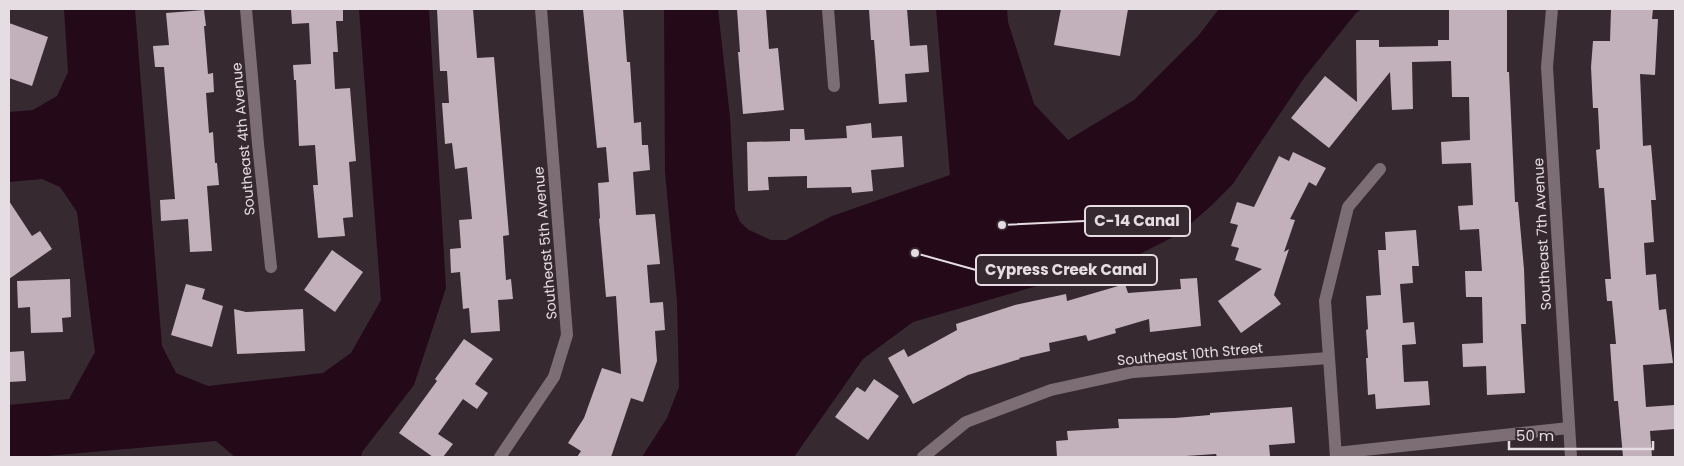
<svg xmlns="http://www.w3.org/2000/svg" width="1684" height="466" font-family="Poppins,sans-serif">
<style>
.water{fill:#240919}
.building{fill:#c2b1ba}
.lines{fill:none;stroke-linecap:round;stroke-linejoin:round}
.minor{stroke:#7d6e75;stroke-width:12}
.labels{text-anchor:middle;stroke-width:5;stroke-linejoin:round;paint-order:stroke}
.street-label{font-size:14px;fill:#e6dde2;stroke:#362930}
.leader{fill:none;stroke:#e6dde2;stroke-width:2}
.callout-dot{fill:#e6dde2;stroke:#362930;stroke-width:2}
.callout{fill:#362930;stroke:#e6dde2;stroke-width:2}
.callout-label{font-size:15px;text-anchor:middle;font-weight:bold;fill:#e6dde2}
</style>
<rect width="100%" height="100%" fill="#362930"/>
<g class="water">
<polygon points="64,9 135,9 162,346 176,373 208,386 323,373 351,353 381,300 359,9 429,9 446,288 414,385 362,452 361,457 235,457 216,441 36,457 9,457 9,405 69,399 95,352 77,212 60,187 42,179 9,182 9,112 33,110 57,96 68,72"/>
<polygon points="664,9 718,9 730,117 735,210 740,222 749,230 771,240 786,240 832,216 950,175 936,9 1007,9 1008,22 1034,104 1068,140 1134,100 1198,36 1219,9 1362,9 1356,13 1304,78 1232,185 1212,205 1179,234 1130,259 913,322 863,359 794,457 642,457 667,418 679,387 677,301 665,172"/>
</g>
<g class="building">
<polygon points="291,9 343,9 343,21 336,21 338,52 333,52 335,89 350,88 356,161 349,162 353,217 343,218 345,236 318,238 313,185 318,185 315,145 299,146 296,80 294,80 293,65 311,64 309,23 292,24"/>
<polygon points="437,9 473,9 477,58 494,57 509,235 503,236 506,280 511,279 513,299 498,300 500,331 471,333 469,308 463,309 460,272 451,273 450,249 461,248 459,220 472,219 467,167 455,169 452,143 445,144 442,103 449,103 447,71 440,71"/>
<polygon points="583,9 623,9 627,62 630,62 634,123 641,122 642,145 648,145 650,170 633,172 636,215 655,214 660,264 647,265 650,303 663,302 665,330 655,331 657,361 643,402 631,398 611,457 577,457 581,451 568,443 584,418 602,368 621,374 616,296 606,297 599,219 600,218 598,183 609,182 606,147 597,148"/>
<polygon points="737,9 766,9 769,49 778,48 784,110 743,114 738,52 740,52"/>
<polygon points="869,9 907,9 910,46 927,45 929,72 905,74 907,102 879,104 874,40 871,40"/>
<polygon points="1061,9 1128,9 1120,56 1054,45"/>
<polygon points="1449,9 1507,9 1507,72 1509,72 1515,202 1518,202 1524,269 1526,324 1521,324 1525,393 1487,395 1486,366 1463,367 1462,344 1483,343 1482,297 1466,297 1465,271 1482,271 1479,229 1460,230 1458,206 1473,205 1471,163 1442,164 1441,142 1470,140 1469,97 1452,97 1451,61 1412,62 1413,109 1392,110 1390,72 1329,148 1291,118 1325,76 1357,102 1356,40 1379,40 1379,47 1438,46 1438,40 1449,40"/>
<polygon points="1611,9 1653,9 1652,19 1658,19 1655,75 1640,74 1643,146 1651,145 1656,200 1651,200 1654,242 1644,243 1646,275 1656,274 1659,310 1666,309 1673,363 1643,365 1646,407 1675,405 1675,429 1650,431 1652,457 1623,457 1618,401 1614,401 1610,344 1616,344 1612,301 1607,301 1605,279 1611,279 1604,188 1599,188 1596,150 1600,149 1598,108 1593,108 1591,67 1593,41 1610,41"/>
<polygon points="204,10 206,26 204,26 208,74 213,73 214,92 206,93 209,133 213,132 215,163 217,163 219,185 207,186 212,251 190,252 188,219 161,221 160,200 175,199 164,67 155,67 153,46 169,45 166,13"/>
<polygon points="9,23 48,37 32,86 9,78"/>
<polygon points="871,123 872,138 902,136 904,167 871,170 873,191 852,193 851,187 807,188 807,176 768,177 769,190 748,191 747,142 790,141 790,129 804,129 805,140 847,138 846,126"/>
<polygon points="1293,152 1326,168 1316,186 1309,182 1290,219 1295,220 1284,252 1289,249 1274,295 1281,304 1241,333 1218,301 1262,269 1235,260 1239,248 1231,246 1238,225 1230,223 1237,202 1254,207 1279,156 1289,161"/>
<polygon points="9,201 32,236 40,231 52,249 9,279"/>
<polygon points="1416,230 1419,266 1412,266 1413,283 1400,284 1403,323 1414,322 1416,344 1402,345 1404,382 1428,381 1430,405 1376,409 1375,394 1368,395 1366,358 1368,358 1366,330 1368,329 1366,296 1381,295 1378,250 1386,250 1385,232"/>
<polygon points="332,250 363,272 335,312 304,290"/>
<polygon points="1197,278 1201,326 1150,332 1149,319 1115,329 1116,333 1088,341 1086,335 1049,343 1050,351 1019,358 1020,359 968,375 913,404 888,358 904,349 908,357 957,330 956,324 1015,305 1066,294 1067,301 1125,284 1128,293 1181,289 1180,279"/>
<polygon points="70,279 71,317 62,318 63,332 31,333 30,307 18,308 17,281"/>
<polygon points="186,284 205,289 202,299 223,306 212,347 171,335"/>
<polygon points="234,309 246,312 303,309 305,351 237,354"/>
<polygon points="464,339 493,359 475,384 488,393 477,409 463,399 438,434 453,444 443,457 433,457 399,433 437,381 435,379"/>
<polygon points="24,351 26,381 9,382 9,352"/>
<polygon points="874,379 899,396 868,440 835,417 857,387 865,392"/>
<polygon points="1292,407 1295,443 1269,445 1270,456 1217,457 1216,454 1171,457 1057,457 1056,441 1068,440 1067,431 1119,428 1118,419 1175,418 1210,415 1210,413"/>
</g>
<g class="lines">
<g class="minor">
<polyline points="246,9 258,144 271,267"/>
<polyline points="828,9 834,86"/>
<polyline points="1552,9 1547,67 1571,457"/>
<polyline points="1336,453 1569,428"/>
<polyline points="500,457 554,377 567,335 541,9"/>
<polyline points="923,457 966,422 1051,390 1133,372 1329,358"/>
<polyline points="1336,457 1325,301 1348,207 1380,169"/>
</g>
</g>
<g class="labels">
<g class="street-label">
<text transform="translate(243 139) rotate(-95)" y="5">Southeast 4th Avenue</text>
<text transform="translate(1542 234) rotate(-93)" y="5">Southeast 7th Avenue</text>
<text transform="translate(545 243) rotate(-95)" y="5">Southeast 5th Avenue</text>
<text transform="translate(1190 354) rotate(-5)" y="5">Southeast 10th Street</text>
</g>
</g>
<path class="leader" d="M1002 225L1085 221M915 253L976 270"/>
<g class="callout-dot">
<circle cx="1002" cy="225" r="5"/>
<circle cx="915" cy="253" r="5"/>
</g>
<g class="callout">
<rect x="1085" y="206" width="105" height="30" rx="5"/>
<rect x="976" y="255" width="181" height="30" rx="5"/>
</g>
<g class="callout-label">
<text x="1137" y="226">C-14 Canal</text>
<text x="1066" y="275">Cypress Creek Canal</text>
</g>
<rect width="1684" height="466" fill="none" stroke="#e6dde2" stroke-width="20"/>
<path d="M1509 441v8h144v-8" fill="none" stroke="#e6dde2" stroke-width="2.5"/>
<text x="1516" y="441" font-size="15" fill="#e6dde2" stroke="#362930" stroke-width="4" paint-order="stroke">50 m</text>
</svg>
